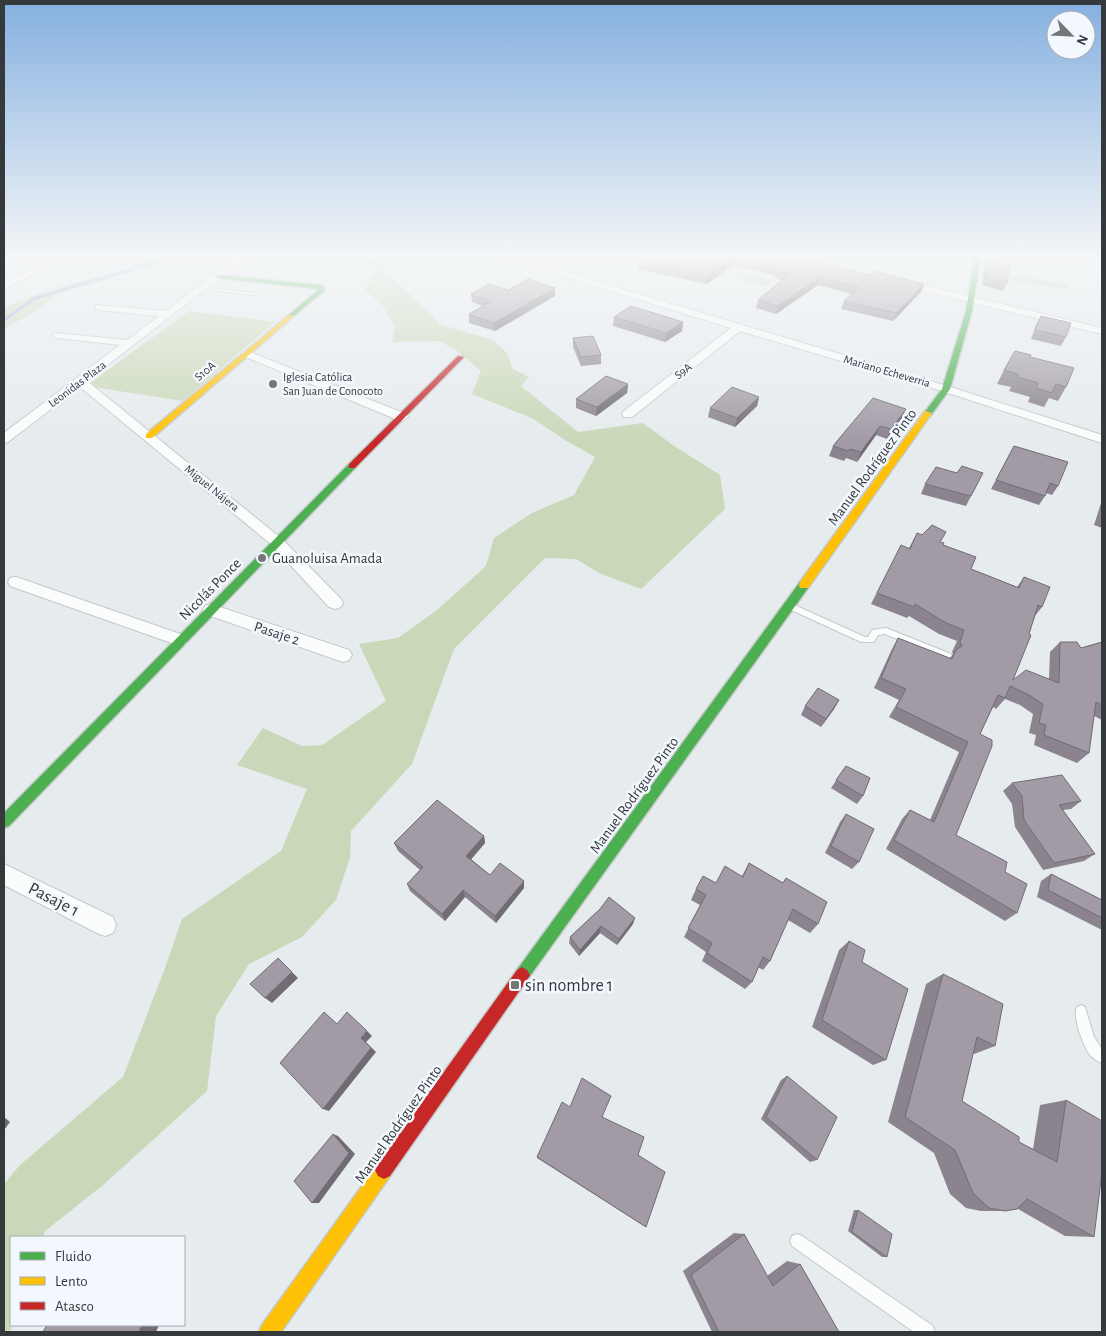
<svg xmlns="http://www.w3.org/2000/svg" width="1106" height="1336" font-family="'Alegreya Sans',sans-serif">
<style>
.green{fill:#c9d8b8}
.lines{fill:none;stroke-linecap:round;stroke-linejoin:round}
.stream{stroke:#91aad5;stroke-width:3}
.lane-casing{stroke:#c5c8cb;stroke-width:2}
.street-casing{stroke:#c5c8cb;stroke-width:2}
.fast-casing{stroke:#c5c8cb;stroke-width:3}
.slow-casing{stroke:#c5c8cb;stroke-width:3}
.jam-casing{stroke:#c5c8cb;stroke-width:3}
.lane{fill:#fbfcfc;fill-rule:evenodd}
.street{fill:#fbfcfc;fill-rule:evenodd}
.fast{fill:#4caf50;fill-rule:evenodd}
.slow{fill:#ffc107;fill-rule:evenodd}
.jam{fill:#c62828;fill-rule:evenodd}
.wall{fill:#8b848e}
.shaded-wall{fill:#716c74}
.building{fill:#a29aa5;stroke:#716c74}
.poi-dot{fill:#73777a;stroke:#f2f8fe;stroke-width:2}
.labels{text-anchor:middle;stroke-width:5;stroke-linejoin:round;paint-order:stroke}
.far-street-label{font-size:12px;fill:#35393b;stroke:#f2f8fe}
.far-poi-label{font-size:12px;fill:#35393b;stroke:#f2f8fe;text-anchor:start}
.street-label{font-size:15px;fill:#35393b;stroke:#f2f8fe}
.poi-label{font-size:15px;fill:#35393b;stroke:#f2f8fe;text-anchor:start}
.near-street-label{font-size:18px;fill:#35393b;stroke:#f2f8fe}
.near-poi-label{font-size:18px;fill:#35393b;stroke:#f2f8fe;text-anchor:start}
</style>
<rect width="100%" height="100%" fill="#e6ebee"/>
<g class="green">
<path d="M149,255H174L154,268H143L55,295L43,307L4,329V309L9,305C26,299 43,291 61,286C88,278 128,276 149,255Z"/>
<polygon points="337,255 375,256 383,269 433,316 439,324 493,340 506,352 513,369 529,377 521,386 578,432 643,423 674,446 720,475 725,509 641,589 601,574 576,559 545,558 454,649 412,764 351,831 350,857 336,900 302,937 249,964 216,1016 207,1091 102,1186 45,1231 43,1237 11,1237 12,1325 10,1332 4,1332 4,1184 20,1165 123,1077 165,968 182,919 281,851 307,789 237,765 263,728 302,746 322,745 386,701 359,644 398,638 437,610 486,566 494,538 532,513 574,495 595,457 565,440 532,418 472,394 481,371 456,350 439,341 392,342 395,327 383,306 365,290 373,275 378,271 360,262"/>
<polygon points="741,272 774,281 767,287 732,277"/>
<polygon points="1010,274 1067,284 1067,290 1009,280"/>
<polygon points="189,311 275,322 183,401 86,386"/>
</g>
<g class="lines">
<polyline class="stream" points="4,320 35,298 153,263 166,255"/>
<g class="lane-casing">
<g id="lane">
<polygon points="300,255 316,255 332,258 330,259"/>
<polygon points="201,287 254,293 256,294 254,295 203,289 201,289"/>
<polygon points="790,603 865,637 868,637 872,630 886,628 951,654 952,656 948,659 945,658 885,634 878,635 874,642 861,642 787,608 786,606"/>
<path d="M1081,1005L1085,1007L1094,1037L1102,1049V1063C1097,1061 1092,1058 1089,1054C1083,1044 1072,1017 1077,1007Z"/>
<polygon points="797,1234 802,1236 933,1326 935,1332 914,1332 792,1246 790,1241 792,1236"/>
</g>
</g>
<g class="street-casing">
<g id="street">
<polygon points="4,255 10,255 4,259"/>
<polygon points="62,255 73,255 4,289 4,283"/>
<polygon points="239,255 249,255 87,381 282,539 341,599 343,603 341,607 335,609 329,607 272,545 80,387 8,442 4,443 4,433 120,345 58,338 54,337 53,335 54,333 128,340 159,316 99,310 96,309 96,305 166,311"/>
<polygon points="494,255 508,255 950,387 1102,435 1102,443 942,391 740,331 632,417 624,417 622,414 624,411 731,328"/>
<polygon points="901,280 1102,328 1102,334 898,285 896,283"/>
<polygon points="247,351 406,414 408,417 402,421 398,420 243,356 242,354 243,352"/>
<polygon points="16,577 186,636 188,640 186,644 180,646 10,586 8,582 10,578"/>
<polygon points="211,604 349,650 352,655 349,660 343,662 205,614 203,610 205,606"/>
<polygon points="4,864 113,917 116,925 113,933 105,936 97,933 4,885"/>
</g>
</g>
<g class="fast-casing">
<g id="fast">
<polygon points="975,255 981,255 972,311 950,389 931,415 925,415 924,413 942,389 966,311"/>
<polygon points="218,275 321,285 324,287 324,291 291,318 288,316 289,315 318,290 318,289 216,278 216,276"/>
<polygon points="352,463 355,464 355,468 9,826 4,828 4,813 349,464"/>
<polygon points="804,581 808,582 809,585 808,588 527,980 522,983 517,980 514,975 517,970 800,582"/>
</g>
</g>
<g class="slow-casing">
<g id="slow">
<polygon points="289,315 294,316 152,438 146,438 146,434"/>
<polygon points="925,411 932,413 808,588 800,588 799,585 800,582"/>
<polygon points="384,1161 390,1164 393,1170 390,1176 281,1332 259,1332 262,1325 378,1164"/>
</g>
</g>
<g class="jam-casing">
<g id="jam">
<polygon points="458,356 464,357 355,468 349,468 349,464"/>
<polygon points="522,967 527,970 530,975 527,980 390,1176 384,1179 378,1176 375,1170 378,1164 517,970"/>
</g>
</g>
<use href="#lane" class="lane"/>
<use href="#street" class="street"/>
<use href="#fast" class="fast"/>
<use href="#slow" class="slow"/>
<use href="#jam" class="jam"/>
</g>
<g class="wall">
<polygon points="649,255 803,256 811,260 870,275 924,284 921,292 893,321 841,309 844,301 852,294 818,285 776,314 756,308 758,300 781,280 775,278 776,276 733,265 707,284 637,269 638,261"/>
<polygon points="987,261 1007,283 1003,291 982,285 984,269"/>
<polygon points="508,290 555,296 495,331 469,323 469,314 483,306 472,302 471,294"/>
<polygon points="1041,316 1066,337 1061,346 1031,339 1036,325"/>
<polygon points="614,317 683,322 682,331 665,342 613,326"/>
<polygon points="573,338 601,355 601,364 581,366 573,347"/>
<polygon points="1030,357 1066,387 1058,401 1049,398 1044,407 1028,402 1030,397 1009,391 1011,387 997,384 1004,370"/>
<polygon points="628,384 627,393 596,416 576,408 576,399"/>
<polygon points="759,397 757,406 735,427 708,417 710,408"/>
<polygon points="873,398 902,418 887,439 876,435 857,462 846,458 844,461 829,456 833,446"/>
<polygon points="1014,446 1058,486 1052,495 1046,493 1045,496 1039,505 991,489"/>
<polygon points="925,484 971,496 966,506 921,494"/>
<polygon points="1102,500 1102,528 1094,525"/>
<polygon points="917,533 940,542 943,545 971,569 1017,587 1024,577 1042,607 1035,616 1013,680 1049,679 1050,652 1060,642 1081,648 1102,642 1102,720 1094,716 1089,753 1077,763 1034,745 1036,735 1029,733 1033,714 1020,705 1005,699 996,709 993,707 980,734 956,835 1005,872 1017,913 1005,921 886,849 902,819 910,810 930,820 959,752 889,717 899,700 874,688 892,649 898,638 950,658 953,654 952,652 957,641 939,634 909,616 907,618 871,604 901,545 909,548"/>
<polygon points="839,700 834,709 821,727 801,715 805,706"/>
<polygon points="846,766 863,796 857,804 831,788"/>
<polygon points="1012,783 1081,801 1071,809 1063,810 1095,854 1084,861 1043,870 1015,827 1012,804 1003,791"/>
<polygon points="846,814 859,862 852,869 825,853 840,822"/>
<polygon points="484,836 485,843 471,859 490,875 524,888 496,923 465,897 445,921 410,891 407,884 420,870 398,851 394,843"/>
<polygon points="749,863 783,883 786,878 818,924 810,933 788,920 770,961 763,970 758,967 752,982 745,989 702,961 706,952 684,937 700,905 691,900 696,889 742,876"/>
<polygon points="1051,874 1102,900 1102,930 1037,897 1041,881"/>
<polygon points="600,909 633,924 617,945 600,933 579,956 569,943 570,937"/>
<polygon points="849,941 886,1060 873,1065 812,1027 839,950"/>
<polygon points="943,974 995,1046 974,1054 973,1053 962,1101 1019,1142 1033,1149 1040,1105 1066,1100 1094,1237 1065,1236 1018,1209 1005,1211 981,1211 966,1208 950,1194 934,1153 888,1122 926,984"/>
<polygon points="787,1076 817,1160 810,1162 761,1119 781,1080"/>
<polygon points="570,1107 602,1117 638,1155 646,1227 644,1226 537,1158 537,1157"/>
<polygon points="854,1210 858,1210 887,1257 882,1257 848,1231"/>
<polygon points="734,1233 744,1234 767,1276 787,1261 800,1264 839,1332 712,1332 683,1271"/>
</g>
<g class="shaded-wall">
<polygon points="734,257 733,265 707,284 708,276"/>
<polygon points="820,277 818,285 776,314 778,306"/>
<polygon points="924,284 921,292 893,321 896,313"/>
<polygon points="555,288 555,296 495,331 494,323"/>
<polygon points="683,322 682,331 665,342 666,333"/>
<polygon points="628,384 627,393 596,416 597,407"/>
<polygon points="759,397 757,406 735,427 737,418"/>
<polygon points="906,409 902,418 887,439 891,429"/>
<polygon points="880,426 876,435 857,462 861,452"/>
<polygon points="839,700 834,709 821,727 826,719"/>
<polygon points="484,836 485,843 468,863 466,856"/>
<polygon points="524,881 524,888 496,923 495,916"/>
<polygon points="463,890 465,897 445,921 442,914"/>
<polygon points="635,918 633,924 617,945 619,939"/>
<polygon points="601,926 600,933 579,956 580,950"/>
<polygon points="278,958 298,978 272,1003 265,998"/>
<polygon points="367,1031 372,1036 366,1042 376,1052 329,1111 323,1109 361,1038"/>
<polygon points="4,1117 10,1122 4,1130"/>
<polygon points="333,1134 338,1136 355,1154 319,1203 312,1203"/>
<polygon points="142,1325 159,1325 156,1332 139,1332"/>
</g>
<g class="building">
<polygon points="649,255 802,255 802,256 811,258 809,260 870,275 874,271 924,284 896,313 844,301 859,287 820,277 778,306 758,300 789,274 777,271 779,269 734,257 708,276 638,261"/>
<polygon points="987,261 1010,265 1007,283 985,278"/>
<polygon points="528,279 555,288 494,323 469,314 492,301 471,294 489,284 508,290"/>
<polygon points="631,306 683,322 666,333 614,317"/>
<polygon points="1041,316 1071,323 1066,337 1035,330"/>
<polygon points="593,336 601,355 581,357 573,338"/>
<polygon points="1015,351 1031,355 1030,357 1074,368 1066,387 1056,384 1052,393 1036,388 1038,383 1017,377 1018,374 1004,370"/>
<polygon points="606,376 628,384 597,407 576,399"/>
<polygon points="732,387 759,397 737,418 710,408"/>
<polygon points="873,398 906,409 891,429 880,426 861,452 850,449 848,451 833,446"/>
<polygon points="1014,446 1068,462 1058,486 1050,483 1045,496 996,480"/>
<polygon points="962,466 983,473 971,496 925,484 936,467 957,473"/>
<polygon points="932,525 946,532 940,542 944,543 943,545 976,557 971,569 1019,588 1024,577 1050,587 1042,607 1038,605 1029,634 1031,635 1013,680 1026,670 1059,683 1060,642 1077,642 1081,648 1102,642 1102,705 1096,702 1089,753 1044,735 1046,725 1039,723 1043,704 1029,695 1010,686 1005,698 998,695 980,734 992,740 992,746 956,835 1007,862 1005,872 1027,884 1017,913 894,840 910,810 934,822 968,742 896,707 906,689 881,678 898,638 952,659 956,650 962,646 960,642 964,630 946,623 915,604 914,607 877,593 901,545 910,549 917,533 922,535"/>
<polygon points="818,688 839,700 826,719 805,706"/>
<polygon points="846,766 870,778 863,796 836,780"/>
<polygon points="1062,775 1081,801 1059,805 1095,854 1054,863 1024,820 1022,796 1012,783"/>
<polygon points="437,800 484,836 466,856 490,875 500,863 524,881 495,916 463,890 442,914 407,884 423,867 394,843"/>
<polygon points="846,814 874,829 859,862 831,846"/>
<polygon points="749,863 783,883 786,878 827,902 818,924 793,909 770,961 763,957 752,982 707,953 712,943 688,928 706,895 696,889 703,876 716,883 725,866 743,877"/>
<polygon points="1051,874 1102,900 1102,918 1048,890"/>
<polygon points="609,897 635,918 619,939 601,926 580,950 570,937 600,909"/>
<polygon points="849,941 865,950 862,962 908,989 886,1060 822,1020"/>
<polygon points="278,958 292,972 265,998 250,984"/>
<polygon points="943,974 1003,1004 995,1046 977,1037 962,1101 1019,1137 1019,1142 1057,1162 1066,1100 1102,1121 1102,1172 1094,1237 1027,1199 1017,1209 1005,1211 989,1208 973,1193 955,1150 905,1117"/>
<polygon points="324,1012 337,1024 347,1012 367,1031 361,1038 371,1048 323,1109 280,1063"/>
<polygon points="787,1076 837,1117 817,1160 766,1117"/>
<polygon points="582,1078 611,1096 602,1117 644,1137 638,1155 665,1172 646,1227 537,1157 562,1102 570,1107"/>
<polygon points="333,1134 349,1153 312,1203 294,1181"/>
<polygon points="858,1210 892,1234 887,1257 852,1232"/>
<polygon points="744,1234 773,1286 800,1264 839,1332 719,1332 691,1275"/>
<polygon points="47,1325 142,1325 139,1332 43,1332"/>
</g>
<linearGradient id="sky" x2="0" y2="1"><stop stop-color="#85b0e0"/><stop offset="0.58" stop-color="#f4f6f7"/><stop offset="1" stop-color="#f4f6f7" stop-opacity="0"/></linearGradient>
<rect width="1106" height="442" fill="url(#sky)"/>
<g class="poi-dot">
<circle cx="273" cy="384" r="5"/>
<circle cx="262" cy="558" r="5"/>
<rect x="510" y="980" width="10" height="10" rx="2.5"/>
</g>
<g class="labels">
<g class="far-street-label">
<text transform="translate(205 371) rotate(-40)" y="4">S10A</text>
<text transform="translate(683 371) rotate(-39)" y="4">S9A</text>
<text transform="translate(887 371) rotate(16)" y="4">Mariano Echeverria</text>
<text transform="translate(77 384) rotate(-37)" y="4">Leonidas Plaza</text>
<text transform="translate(212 488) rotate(39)" y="4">Miguel Nájera</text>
</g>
<g class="far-poi-label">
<text x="283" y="381">Iglesia Católica<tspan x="283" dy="14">San Juan de Conocoto</tspan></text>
</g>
<g class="street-label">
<text transform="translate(872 467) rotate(-54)" y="5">Manuel Rodríguez Pinto</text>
<text transform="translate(210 589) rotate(-45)" y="5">Nicolás Ponce</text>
<text transform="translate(277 633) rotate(18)" y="5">Pasaje 2</text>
<text transform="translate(634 795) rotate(-54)" y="5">Manuel Rodríguez Pinto</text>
<text transform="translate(398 1124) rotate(-55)" y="5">Manuel Rodríguez Pinto</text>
</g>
<g class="poi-label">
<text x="272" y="563">Guanoluisa Amada</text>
</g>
<g class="near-street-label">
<text transform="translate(54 899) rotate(27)" y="6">Pasaje 1</text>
</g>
<g class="near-poi-label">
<text x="525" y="991">sin nombre 1</text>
</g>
</g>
<rect width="1106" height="1336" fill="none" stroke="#35393b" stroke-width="10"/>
<rect x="10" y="1236" width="175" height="90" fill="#f2f8fe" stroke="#a6acb0"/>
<rect x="20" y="1252" width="25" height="8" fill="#4caf50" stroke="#a6acb0"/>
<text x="55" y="1261" font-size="15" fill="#35393b">Fluido</text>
<rect x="20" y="1277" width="25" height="8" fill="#ffc107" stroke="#a6acb0"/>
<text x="55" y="1286" font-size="15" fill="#35393b">Lento</text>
<rect x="20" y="1302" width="25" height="8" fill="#c62828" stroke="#a6acb0"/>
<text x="55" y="1311" font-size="15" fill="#35393b">Atasco</text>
<g transform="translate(1071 35) rotate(114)"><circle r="24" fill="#f2f8fe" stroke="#a6acb0"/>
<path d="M0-4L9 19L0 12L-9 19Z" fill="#73777a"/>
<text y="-8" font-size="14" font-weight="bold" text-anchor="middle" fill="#35393b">N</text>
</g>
</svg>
